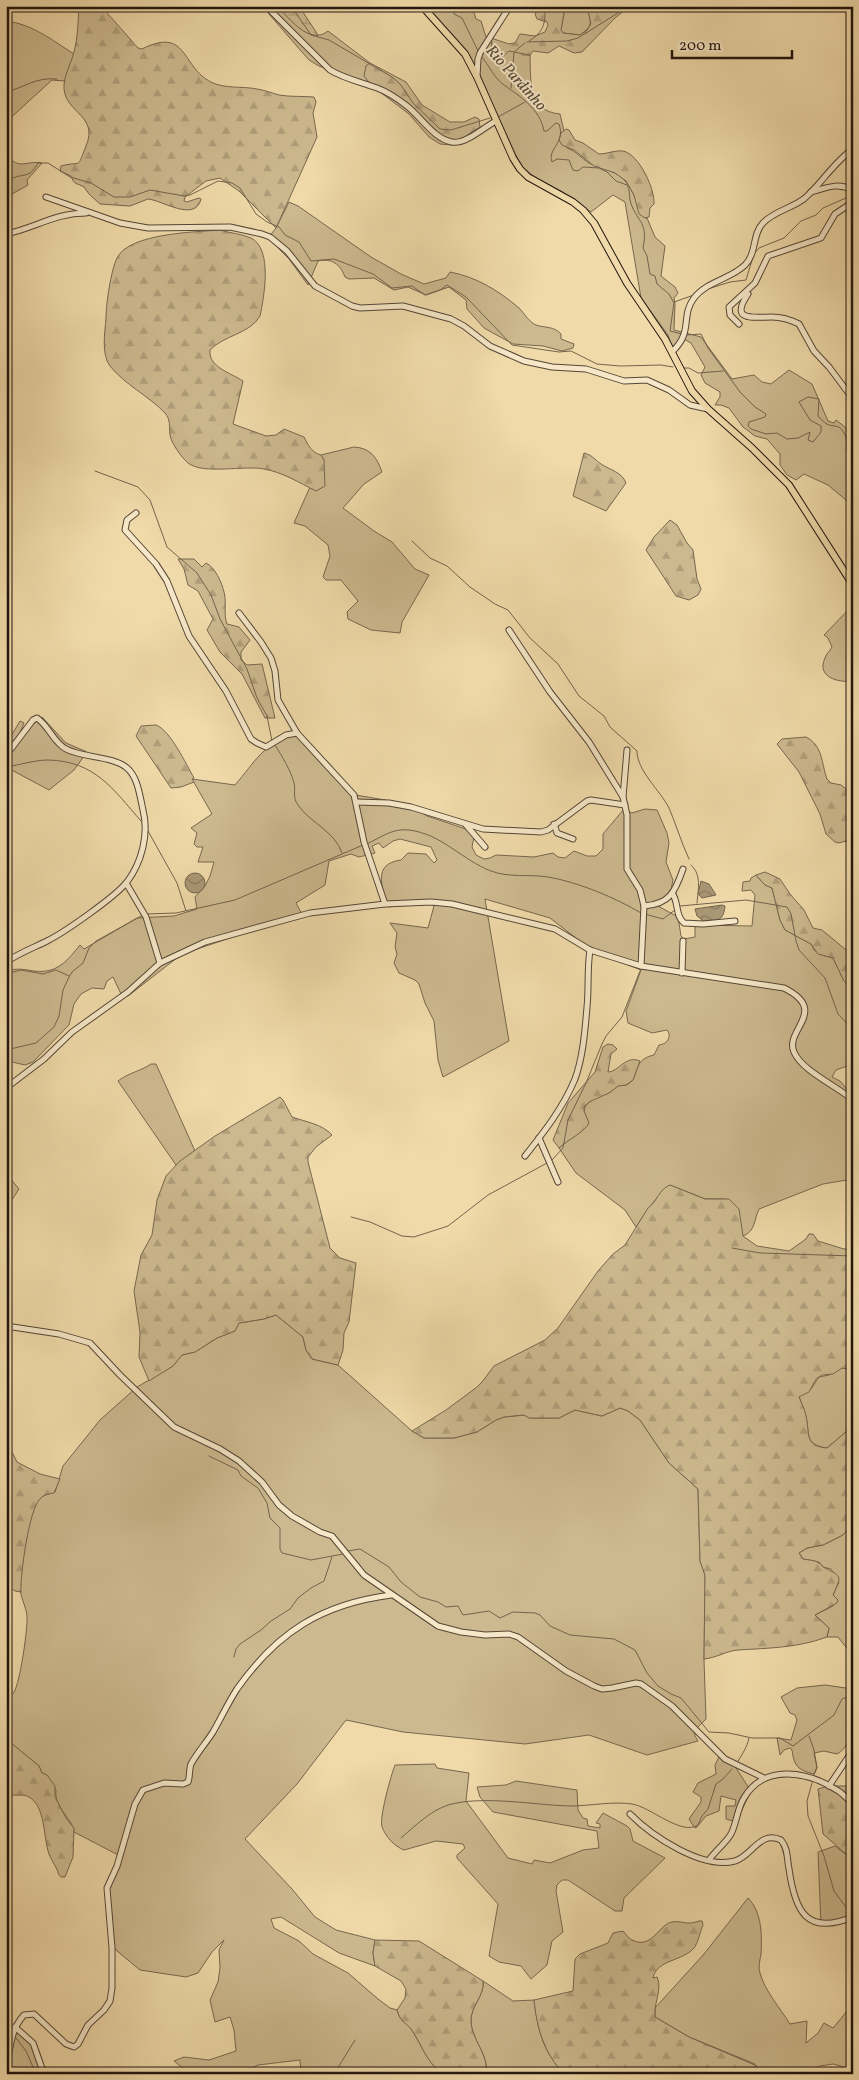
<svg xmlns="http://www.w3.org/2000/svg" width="859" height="2080" font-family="Vollkorn,serif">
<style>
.green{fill:#cdb98f;stroke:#77674f}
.forest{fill:url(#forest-firs);stroke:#77674f}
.wetland{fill:url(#wetland-marsh);stroke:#77674f}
.water{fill:url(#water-waves);stroke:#73634c}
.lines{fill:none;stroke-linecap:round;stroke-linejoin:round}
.stream{stroke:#73634c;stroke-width:1}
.minor-casing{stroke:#554636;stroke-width:7}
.major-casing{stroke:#21150f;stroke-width:8}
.minor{stroke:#f5e7c7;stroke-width:5}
.major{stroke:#f0daa9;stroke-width:6}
.labels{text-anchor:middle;stroke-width:4;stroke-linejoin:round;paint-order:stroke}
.water-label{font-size:16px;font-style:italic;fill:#584938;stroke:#f5e7c7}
</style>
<defs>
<pattern id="forest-firs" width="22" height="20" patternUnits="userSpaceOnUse" patternTransform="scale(1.25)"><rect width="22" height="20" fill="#cdb98f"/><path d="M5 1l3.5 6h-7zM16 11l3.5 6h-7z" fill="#b09e7a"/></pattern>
<pattern id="wetland-marsh" width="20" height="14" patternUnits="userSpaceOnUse" patternTransform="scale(1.25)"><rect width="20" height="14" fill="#cdb98f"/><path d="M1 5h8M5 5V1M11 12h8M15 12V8" fill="none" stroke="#b09e7a"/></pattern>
<pattern id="water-waves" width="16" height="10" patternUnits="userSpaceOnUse" patternTransform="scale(1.25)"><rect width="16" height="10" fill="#aa9775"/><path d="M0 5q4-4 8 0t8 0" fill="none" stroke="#8a7a5e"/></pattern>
</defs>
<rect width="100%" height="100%" fill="#f0daa9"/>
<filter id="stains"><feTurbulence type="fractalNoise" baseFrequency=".004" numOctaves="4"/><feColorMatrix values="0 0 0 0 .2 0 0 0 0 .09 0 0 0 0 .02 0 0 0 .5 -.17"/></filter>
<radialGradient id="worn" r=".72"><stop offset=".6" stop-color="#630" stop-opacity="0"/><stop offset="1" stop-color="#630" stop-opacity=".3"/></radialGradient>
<g class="green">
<path d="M262,6H277C290,18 310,46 328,31L370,63L366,66L372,86L319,66L309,60Z"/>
<path d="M426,6H472L476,19L481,21L486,37L491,38L492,49L517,51L523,55H530C531,80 527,111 560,114L564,131L561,133L567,148C576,151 581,158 589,163C597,168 607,169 615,173C633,183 635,202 645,218H647L655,237L665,246L661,276L675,287L678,293L674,298L675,304L674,330L701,337L732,379L754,375L762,382L771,384L789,370L812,384L828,421L834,423L836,420L845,427L853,440V506L828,485L804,474L796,480L787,475L780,465V454L767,439L755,436L743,427L729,408L721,405H715L720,397V392L705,383L701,375L705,367L691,343L682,338L672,347L668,335L641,298L625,202L613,195L591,212L561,191L537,179L521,166L473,64Z"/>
<path d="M562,6H587C590,22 595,24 580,35L563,33L561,30L564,13Z"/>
<path d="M6,21C32,24 52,40 74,54L65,81L52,80L6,122Z"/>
<path d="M6,155C21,171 25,160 42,163L27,180L28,185C20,190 14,192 6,198Z"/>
<path d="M289,202L298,206L371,257L401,274L424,284L446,278L450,272C476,277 498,290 519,308C524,313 529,322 536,325C545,328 554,326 561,334V339L574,344L573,348L562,351L543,346L513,344L484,328L467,309L466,300L449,287L426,295L408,287L394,290L374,278L349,279L345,277C340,264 332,258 318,261L308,285L289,259L268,238L276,228Z"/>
<path d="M354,447C371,448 377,458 382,472L364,484L343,508L374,531L392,542L415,569L429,575L402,622L400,633L371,630L348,619L347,612L358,601L341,580H326L323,577L330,556L328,545L305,526L294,523L310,487L316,490L324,460L321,455Z"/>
<path d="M853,605V681C838,683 816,677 825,658C826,654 830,651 832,647L828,638L824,635Z"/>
<polygon points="42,717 66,743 87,752 74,770 49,790 6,767 6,738 10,738 20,721 24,723 20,733 24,732"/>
<path d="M295,735L330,766L356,795L408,804L427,816L475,832L472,847L476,855L484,859L490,858L496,855L534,857L553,853L558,857L565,858L574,851L587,856H596L603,849V834L624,809L632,813L645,809L657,810L667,833L669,843L666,862L673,880L671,890L659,902L658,906L678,917L681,936L684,939L695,937V925L752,926L755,895L751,890L742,891L743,882L750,881L751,878L756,875L765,885L772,888L780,920L785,930L811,944L814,950L822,955L833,958L844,981L850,986L847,1001L853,1008V1064L836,1070L832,1077L840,1081L853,1096V1179L823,1184L759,1209C754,1219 756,1231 743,1236L725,1199H705L670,1185C656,1197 646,1211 636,1227L625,1210L576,1173L559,1148C569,1139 581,1134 588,1123L584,1111C585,1100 600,1097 608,1093C612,1092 614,1088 618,1086C620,1085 623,1086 626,1085C641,1079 630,1060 654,1055L659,1045C666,1044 670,1040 669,1033L667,1030L652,1033L628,1023L626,1011L641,970L594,952L550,918L485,899L509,1041L443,1077L438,1060L434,1021L425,1003L419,984L415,980L399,973L394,963L397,954L395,947L397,933L390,923L428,928L434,906L430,903L388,907C382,887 372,864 401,860L408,853L426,854L434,863L437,860L431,847L400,839L393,841L383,848L379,843L372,846L375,853L359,857L351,854L329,861L325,885L296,903L302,914L182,954L128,996L121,994L113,977L107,981L104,989L92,988L81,994L74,1004L69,1025L33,1062L25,1065L12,1062L6,1065V989L11,970C19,968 26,970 34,971C57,974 67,961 80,945L84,949L137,918L174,916L197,909L195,897L205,886L210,876L214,862H198L203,847H197L194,844L197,833L191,828L212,814L192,779L235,785C255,762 264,742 295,735Z"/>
<path d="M151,1064H156L195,1151L176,1165L118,1081C128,1073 141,1071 151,1064Z"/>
<polygon points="6,1173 19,1189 6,1209"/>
<path d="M276,1315L303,1337L306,1350L312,1359L338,1365L412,1431L424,1438H454L477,1432L496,1420L504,1417L525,1415L529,1418H559L575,1410L602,1416L620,1408L628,1411L640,1420L669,1463L698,1489L700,1561L705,1575V1584L704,1660L706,1719L694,1731L695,1736L698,1741L647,1755L589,1735L525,1744L403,1732L346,1720L297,1784L245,1839L292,1889L315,1917L336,1930L375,1940L373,1953L375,1966L339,1953L281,1917L271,1919L274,1928L299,1941L313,1954L348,1973L378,1999L390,2008L397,2010C401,2024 407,2022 413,2032C423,2048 426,2060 442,2074H301L300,2060L258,2065L241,2074H190L174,2061L184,2057L209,2060L236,2051L234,2030L230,2017L215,2022L210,2000L218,1982L220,1968L219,1950L224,1940L212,1952L198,1973L186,1977L140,1970L117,1951L114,1947L108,1889L122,1857L74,1832C72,1817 54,1809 56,1790L42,1773L39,1766L6,1739V1700C9,1697 12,1695 14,1692C20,1683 28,1628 27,1616C26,1606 20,1597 20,1586C21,1570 29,1511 38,1500C42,1495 49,1494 55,1492L63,1466L100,1420L137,1387L173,1366L182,1355L195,1352L217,1338L235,1331L239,1323L264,1319Z"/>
<path d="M842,1368L853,1370V1426L827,1448C804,1445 810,1434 806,1416C804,1409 801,1403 799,1396L811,1389L819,1377L829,1375Z"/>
<polygon points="853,1519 853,1656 838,1637 827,1637 829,1628 815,1615 833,1606 836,1598 833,1595 839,1582 831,1569 823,1567 819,1562 803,1559 799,1553 807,1548 823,1545 841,1536 845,1533"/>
<path d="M825,1685L853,1689C853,1711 858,1742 837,1754L824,1751L814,1753L817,1767L814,1774C797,1770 794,1765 792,1750L790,1748L784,1750L780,1755L777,1738L791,1740L797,1720L795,1715L790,1713L781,1697L797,1688Z"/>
<polygon points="720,1755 734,1765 751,1791 736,1822 726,1819 726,1806 735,1806 736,1800 721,1796 719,1811 706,1816 696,1828 694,1827 689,1819 701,1802 701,1797 693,1792 698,1783 716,1774 715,1765"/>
<path d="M435,1764L437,1768L469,1773L466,1801L508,1858L532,1864L534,1860L550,1863L583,1850L599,1848L597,1831L493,1812L480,1797L477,1787L506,1785L516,1781L577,1790L578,1810L583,1818L587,1819L588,1826L600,1828V1824L596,1823L603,1813L627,1826L630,1829L633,1841L665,1858L624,1898L622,1911H615L568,1880H562L557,1885L556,1891L563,1932L552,1941L547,1965L531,1979L521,1966L499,1962L489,1956L498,1904L457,1858V1855L465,1848L463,1844L436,1841L404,1850C394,1846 386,1837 382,1827C379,1818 391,1775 395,1765Z"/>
<polygon points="835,1846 853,1860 853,1918 821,1924 818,1852"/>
<path d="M748,1898C762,1912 762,1935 761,1954C760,1960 758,1967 760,1973C765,1991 780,2008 790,2024L807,2021L806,2043L818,2033L824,2023L833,2028L853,2004V2068L845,2071L841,2066L833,2064L820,2066L806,2074H748L755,2064L689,2037L655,2017V2008L704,1954Z"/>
<path d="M483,1981L513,2001L534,2000C538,2031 543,2051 564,2074H486C489,2055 472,2040 471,2022C470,2006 485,1996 483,1981Z"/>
<path d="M13,2030C37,2037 40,2050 45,2074H9Z"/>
</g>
<g class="forest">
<path d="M79,6H101L138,48L142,49C188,26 181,67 211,82C224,89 243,86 257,89C264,90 272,93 279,95C291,97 302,96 314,97L316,102L313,113L317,137L276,228L239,191L220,178L206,181L185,197L184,201L187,202L199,198L201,199C195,223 162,200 148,199L130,206L100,204L89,194L84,187C77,183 74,185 71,176L60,171L61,166C83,160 76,171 86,146C99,116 66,113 64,89C63,77 71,64 74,52C78,37 78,22 79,6Z"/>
<polygon points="548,6 562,6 564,13 561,30 563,33 580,35 587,30 591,24 587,6 630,6 615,18 582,52 574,53 559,46 548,53 533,51 530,55 509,51 501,58 494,56 491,38 509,44 515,43 520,34 535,36 545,32 548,25 547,22 537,19 535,14 538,10"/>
<polygon points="370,63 406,82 422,105 450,122 464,122 475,117 479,119 480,127 452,145 440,144 429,137 409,114 372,86 364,76 366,66"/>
<path d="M566,129L569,130L575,140L583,143L599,154C607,154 615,150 623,151C639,154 655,189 654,204L650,208L649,217L645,218L639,214L634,195L626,181L615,173L594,166L574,150L562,145L559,140L561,133Z"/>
<path d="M220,230C230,233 242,234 251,238C273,249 264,297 260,316C250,334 224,335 210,350C208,367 231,373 243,381L233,424L266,436L276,435L284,429L304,437C308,445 312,453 321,455L324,460L325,486L316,491C300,483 282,472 264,469C245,465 203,475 188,463C182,458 171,443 170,435C169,427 171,420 165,413C150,397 124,384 110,366C101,354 105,332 106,318C106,304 111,270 117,258C129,233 196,232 220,230Z"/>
<path d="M584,453C592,455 594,459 601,464C610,470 622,472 626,483L606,511L573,496Z"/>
<polygon points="670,520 677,525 687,543 693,550 697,579 701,589 698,595 689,600 676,596 646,550 654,537"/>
<path d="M178,559H194L202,567L206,563C215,567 222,583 224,592C227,603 223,613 227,624L239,627L250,640L241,652V660L247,665L262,664L275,718H265L242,674L220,652L207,630L213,619L198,591L188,585L184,569Z"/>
<path d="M156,725C170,730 186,764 194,778L192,779L194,782L181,787L171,788L136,736L141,726Z"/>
<path d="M806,737C823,746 821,762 827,779L831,783L841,785L853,794V839L839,843L835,842L826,834L820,814L799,772L777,744L782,739Z"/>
<path d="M765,872L780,879L790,894L804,910L813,928L822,930L851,954C855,964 852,975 850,986L844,981L833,958L818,954L811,944L785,930L780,920L772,888L765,885L756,875Z"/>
<path d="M608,1044L613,1045L617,1049L611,1054L608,1072C620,1071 625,1055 640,1061L633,1080L626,1085L618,1086L609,1093L589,1102L584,1107V1111L589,1123C585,1132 567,1140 559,1148L553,1140L568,1103L595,1072L603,1047Z"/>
<path d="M280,1097L283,1100L292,1117C306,1122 322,1124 332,1135L316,1147L308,1157V1162L330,1248L340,1258L356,1263L349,1322L344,1333L343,1350L338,1365L312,1359L306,1350L303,1337L276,1315L264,1319L239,1323L235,1331L217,1338L195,1352L182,1355L173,1366L149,1381L139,1357L140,1332L134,1291L141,1255L152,1235L157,1200L166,1176L180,1161L215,1136Z"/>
<path d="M670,1185L705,1199H729L739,1209L743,1236L757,1246L789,1251L806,1239L809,1234H813L818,1241L844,1249H853V1370L842,1368L833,1374L822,1375L816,1379L809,1392L799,1397C801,1403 805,1409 806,1416C810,1434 804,1446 827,1448L853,1426V1519L845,1533L841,1536L823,1545L807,1548L799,1553L803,1559C808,1560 815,1560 819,1563C824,1566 819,1565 825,1568C843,1577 841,1576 833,1595L838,1600L837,1603L815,1615L829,1628L827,1637C797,1648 769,1648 738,1650C726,1651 716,1658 704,1659L705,1575L700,1561L698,1489L669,1463L640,1420L628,1411L620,1408L602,1416L575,1410L559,1418H529L524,1415L504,1417L496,1420L477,1432L454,1438H424L412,1431L446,1410L477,1387L482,1382L494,1366L545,1340L558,1328L598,1271L613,1254L625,1245L648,1208C657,1202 659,1189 670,1185Z"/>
<path d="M6,1450L12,1452L17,1462L40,1474L60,1479L54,1493C49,1494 44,1494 40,1499C29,1509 20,1576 21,1592L15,1591L6,1585Z"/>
<path d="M10,1742L39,1766L42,1773L47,1775L55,1786V1797L66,1818L74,1828L73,1857L65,1877H61L59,1875C57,1867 52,1862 49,1854C43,1837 46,1807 29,1797C22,1793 14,1797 6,1794V1744Z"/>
<polygon points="828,1786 853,1786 853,1860 823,1834 818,1789"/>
<path d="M699,1921H702L703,1925C700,1932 698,1943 694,1948C683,1961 656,1960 653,1978L657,1977C663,1988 653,2005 655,2017L689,2037L757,2066L750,2070L748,2074H564C544,2053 537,2029 534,2000L573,1991L575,1959L580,1954L608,1943L613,1933L623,1931C626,1934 628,1938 632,1940C652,1950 659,1924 672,1922C683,1920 685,1926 699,1921Z"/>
<path d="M375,1940L419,1941L483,1981C485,1996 470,2006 471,2022C472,2040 489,2055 486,2074H442C425,2059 424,2049 413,2032C407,2022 401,2024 397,2010L405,1998L406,1989L401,1981L375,1966L373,1953Z"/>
</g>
<path class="wetland" d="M277,6H299L318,35C303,37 287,16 277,6Z"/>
<g class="water">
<circle cx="195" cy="883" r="10"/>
<polygon points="701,881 709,884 716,895 702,898 698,894"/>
<path d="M722,905L725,906C724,920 717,922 705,922L697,916L695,909Z"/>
</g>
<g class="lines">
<g class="stream">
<polyline points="291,6 311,35 329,40 392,77 400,84 413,103 440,129 451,130 490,118"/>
<polyline points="456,6 454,14 462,18 479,53"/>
<path d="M529,41C543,33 547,22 544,6"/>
<polyline points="527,42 567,41 578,38 629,6"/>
<path d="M481,56C489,65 494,78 504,85C521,97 540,109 544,131H547L556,123L559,124C566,144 547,148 552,162L557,159L569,160L573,170L578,171L583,167L599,168L607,172L616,181L627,185C630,190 629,194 630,200C635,221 649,220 643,248L647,256L650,274L655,276L657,284L669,294L674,303L670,331L682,334"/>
<polyline points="511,88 514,52 525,43"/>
<path d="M6,92C26,87 35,77 57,79"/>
<polyline points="498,117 525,102"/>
<path d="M6,172L13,178C19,175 26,176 30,173C33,171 36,166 38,163H48L70,177L91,183L114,197H130L150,190L184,196L190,195L218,181L232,183L240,188L256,214L267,222L279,227L285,235L299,242L311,261L334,259L373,274L392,288L412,286L425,295L440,290L447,285L466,297L512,345L559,352L571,351L597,364L620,366L661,365L673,367"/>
<polyline points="754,254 759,248 784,238 801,221 816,215 823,208 846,198 853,193"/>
<polyline points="708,289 730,282 746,280 752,260"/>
<polyline points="674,302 694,295"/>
<path d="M686,335L701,334L708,348L740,392L755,407L766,414L765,417L749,422L748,426L751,429L766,434L777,433L787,439L798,438L810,432L808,440L813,442L821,432V426L810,420L799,402L808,397L819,399L818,416C820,418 824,423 827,424C834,428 839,423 844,433C851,444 841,449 853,463"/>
<polyline points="684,368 689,368 698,373 723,371"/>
<polyline points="95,471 138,487 150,500 167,547 197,573 211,595 220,619 247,669 257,698 267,716 272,741"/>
<path d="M412,541L430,558L447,566L470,587L495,604L508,610L530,638L558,664L579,696L604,716L610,727L637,751C637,771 660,790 669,808C676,824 681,842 689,859"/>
<path d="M275,745C282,756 291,771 294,783C296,791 292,797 298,805C310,823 335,831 342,853"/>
<path d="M6,767C20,765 34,760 48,760C95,761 113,789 141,821"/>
<polyline points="148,831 177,883 186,911"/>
<path d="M367,844C381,837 393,828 409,830C442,834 462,860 491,871C509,878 530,874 548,877C578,882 616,898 641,913"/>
<path d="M691,865C702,875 698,889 697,903"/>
<polyline points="680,906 746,900 787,907 791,914 796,941 799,950 825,978 838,1014 853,1030"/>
<polyline points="641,913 641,921"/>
<polyline points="147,914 176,913 235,900 363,845"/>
<polyline points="645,914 663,919 675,910"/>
<polyline points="6,974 21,970 43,974 56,970 69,976"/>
<polyline points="6,1050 36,1043 54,1027 59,1016 63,990 69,977 72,972 83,963 89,948 96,941 143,915"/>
<polyline points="552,1160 563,1148 568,1120 586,1083 602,1044 606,1036 622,1017 640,971"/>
<polyline points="351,1217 370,1222 402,1236 414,1237 448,1226 488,1195 547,1163"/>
<polyline points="732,1248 760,1253 853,1256"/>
<polyline points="209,1456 238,1470 241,1476 258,1488 267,1503 270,1518 280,1528 280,1549 282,1553 311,1560 343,1554"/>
<polyline points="348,1551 360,1549 389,1567 401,1582 420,1597 438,1602 446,1607 458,1606 463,1615 489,1611 500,1618 513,1612 535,1613 540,1615 550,1626 570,1635 614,1639 635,1650 647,1673 658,1686 671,1694 681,1698 709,1732 729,1733 752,1738 780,1738 793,1746 834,1715 842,1699 853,1695"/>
<polyline points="234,1657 236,1649 240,1644 261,1630 271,1621 290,1609 298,1598 311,1588 324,1581 332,1557"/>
<polyline points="809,1736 814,1750 817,1768 813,1777"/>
<path d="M737,1763C742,1754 747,1748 749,1738"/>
<polyline points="812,1783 807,1801 808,1816 824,1856 834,1891 851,1914"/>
<path d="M401,1838C415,1826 430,1811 448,1805C483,1795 533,1805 570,1806C590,1806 613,1801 632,1804C651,1807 681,1836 698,1825L702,1816L708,1809L716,1784L723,1779L732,1769"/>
<polyline points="6,2026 11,2032"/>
<polyline points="16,2038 26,2051 36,2074"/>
<polyline points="334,2074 355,2040"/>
</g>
<g class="minor-casing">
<g id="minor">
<path d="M266,6L330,70C345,79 361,82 377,88C388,92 398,99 407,106C421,117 434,139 452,142C465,145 484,127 496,121"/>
<polyline points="477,76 478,59 480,53 510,6"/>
<path d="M811,192C826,188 837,182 853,190"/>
<polyline points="46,197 120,223 148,228 230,227 262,234 270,237 287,251 315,286 352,306 360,308 403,306 451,319 464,326 490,346 524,361 552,367 586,369 624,381 647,380 669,390 690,405 708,409"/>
<path d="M6,234C35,228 55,213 86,213"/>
<path d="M748,294C729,322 753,317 772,317C781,317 791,320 799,324L814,351L829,367L853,399"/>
<polyline points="739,324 730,315 729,307 755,283 768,256 821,238 835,214 853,202"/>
<path d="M672,352C694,331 680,317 694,298C707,281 731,279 745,265C757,253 752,234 763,223C774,211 793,208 805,198C822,183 834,162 853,149"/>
<polyline points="136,513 127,520 125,530 156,564 167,581 189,636 226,691 251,739 257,743 266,747 286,735 297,733 354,795 364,842 385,904"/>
<polyline points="239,613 261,642 271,658 275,671 278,700 297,733"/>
<polyline points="509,630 550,692 589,742 623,797 627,815 627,869 640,890 644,906 641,966"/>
<polyline points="623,797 627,750"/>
<polyline points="356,802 389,803 411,807 483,829 541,832 548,830 587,801 591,800 625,805"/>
<polyline points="554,824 557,833 573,839"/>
<polyline points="466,825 485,847"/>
<polyline points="126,883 146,917 160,963"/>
<path d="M672,893C679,902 675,916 684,923L703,924L735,921"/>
<path d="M644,906C670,904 675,892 683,869"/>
<path d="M6,962C19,953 33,948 47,941C65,932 115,897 127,882C142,862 149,834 143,810C140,797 138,777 127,768C113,756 83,758 66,749C53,742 49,726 37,718L33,720L11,749"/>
<polyline points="682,973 683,941"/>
<path d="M6,1088L44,1059L72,1032L128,992L160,963L205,942L310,913L385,904L431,902L452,904L555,929L590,950L641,966L784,988C830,1011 784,1030 794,1052C802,1071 837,1086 853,1100"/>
<polyline points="539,1138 558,1182"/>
<path d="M525,1156C544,1132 563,1108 575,1079C583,1057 585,1031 587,1007C589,988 587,969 590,950"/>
<polyline points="6,1326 59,1334 90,1343 120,1375 174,1427 220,1449 239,1461 262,1482 279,1505 292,1516 320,1532 332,1536 364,1575 438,1626 461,1632 485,1635 509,1634 518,1637 566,1671 594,1686 602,1689 612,1688 636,1683 641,1684 672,1706 725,1759 764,1778"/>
<polyline points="829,1786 853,1750"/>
<path d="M630,1814C652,1836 702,1870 735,1861C752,1856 760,1830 781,1840C788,1848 787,1859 789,1869C795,1911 806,1936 853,1917"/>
<path d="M709,1860C715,1851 726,1843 731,1834C737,1822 737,1809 744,1798C764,1764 806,1771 835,1789C842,1792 847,1799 853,1804"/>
<polyline points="15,2027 33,2043 44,2074"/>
<path d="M6,2073C10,2053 9,2031 24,2015L34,2014L66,2044L74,2047L78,2044L88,2025L104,2010L110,2001L112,1988V1948L107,1888L117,1866L135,1804L143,1790L164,1783L183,1784L188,1782C190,1777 189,1769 191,1764C197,1753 206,1743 213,1732C221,1718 228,1703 237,1689C277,1632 322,1604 391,1595"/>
</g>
</g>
<g class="major-casing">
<polyline id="major" points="422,6 465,54 477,77 513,158 520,169 528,177 573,202 583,210 594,223 627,283 665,339 692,391 708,409 752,448 789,485 853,585"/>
</g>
<use href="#minor" class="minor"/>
<use href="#major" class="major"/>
</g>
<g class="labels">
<g class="water-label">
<text transform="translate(517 77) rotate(48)" y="6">Rio Pardinho</text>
</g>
</g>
<rect width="859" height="2080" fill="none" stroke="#f0daa9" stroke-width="25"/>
<rect x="8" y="8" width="844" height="2065" fill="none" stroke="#21150f" stroke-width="2.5"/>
<rect x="12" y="12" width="834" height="2055" fill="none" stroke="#21150f"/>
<path d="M672 50v8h120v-8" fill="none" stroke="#21150f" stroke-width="2.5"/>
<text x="679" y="50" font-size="15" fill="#21150f" stroke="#f5e7c7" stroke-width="4" paint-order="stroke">200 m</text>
<rect width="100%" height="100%" filter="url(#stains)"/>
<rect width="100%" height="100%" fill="url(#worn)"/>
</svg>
